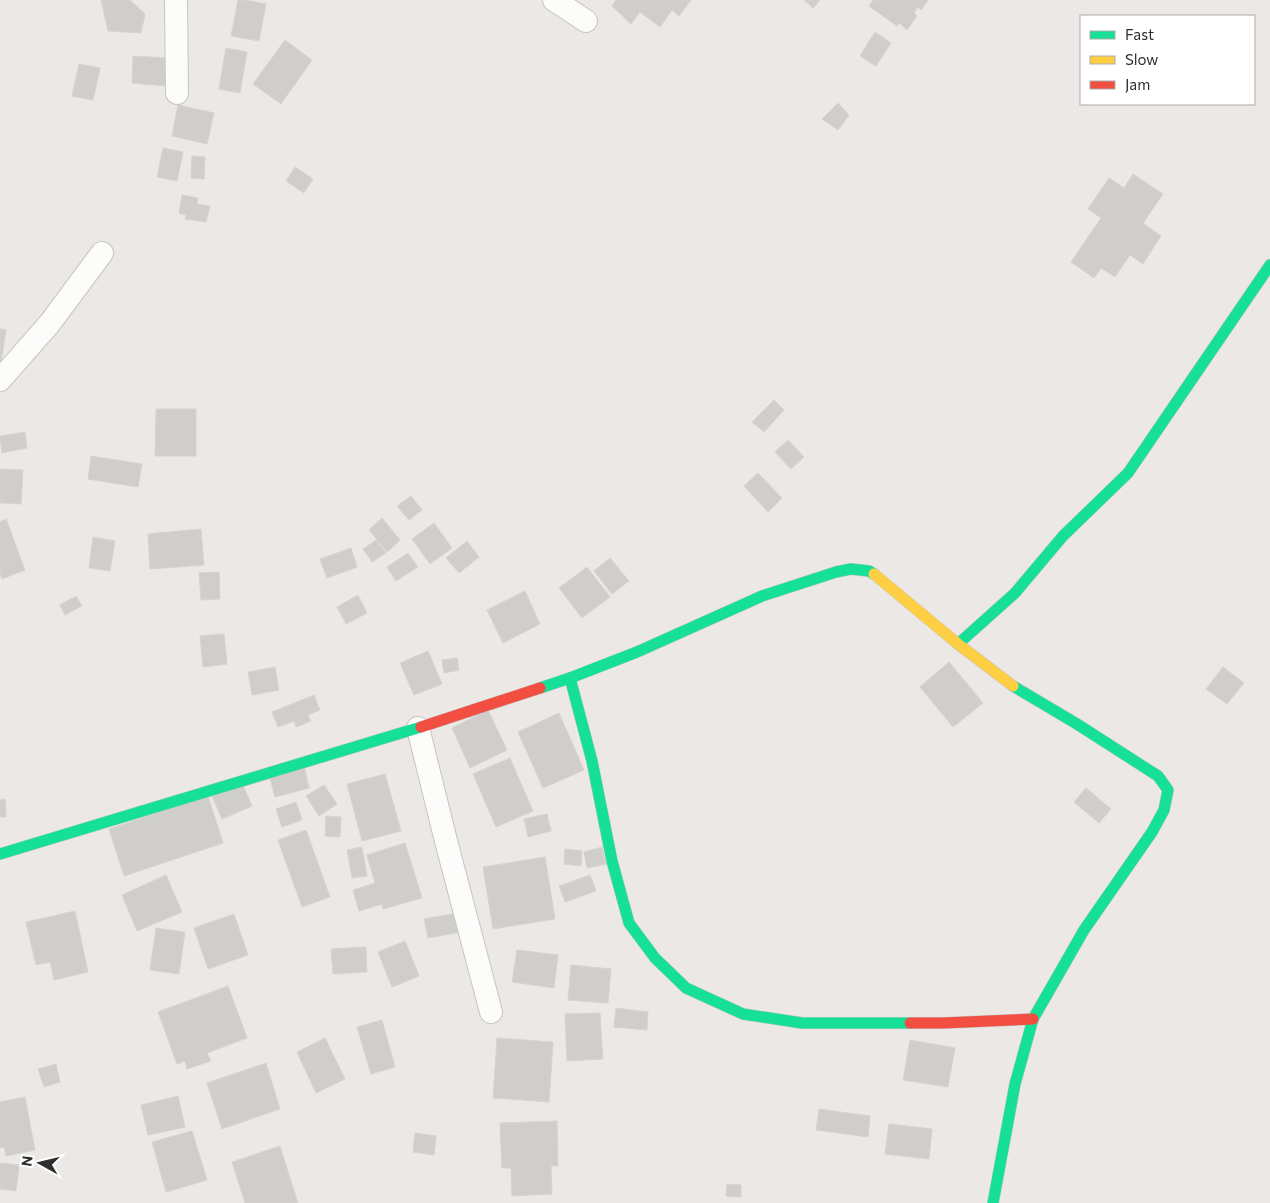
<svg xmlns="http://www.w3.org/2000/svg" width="1270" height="1203" font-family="Commissioner,sans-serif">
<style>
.building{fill:#d0cecb;stroke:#d6d4d1}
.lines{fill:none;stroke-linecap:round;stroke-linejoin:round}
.street-casing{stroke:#c6c5c4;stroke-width:24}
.fast-casing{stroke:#c6c5c4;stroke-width:12}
.slow-casing{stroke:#c6c5c4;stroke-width:12}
.jam-casing{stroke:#c6c5c4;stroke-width:12}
.street{stroke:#fcfcfb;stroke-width:22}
.fast{stroke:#16e098;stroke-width:11}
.slow{stroke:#ffcf43;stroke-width:11}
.jam{stroke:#f24e42;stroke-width:11}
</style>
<rect width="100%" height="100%" fill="#ebe8e5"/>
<g class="building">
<polygon points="101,0 130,0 145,14 141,33 108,31"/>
<polygon points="238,0 245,0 266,4 259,41 231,36"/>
<polygon points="616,0 691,0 679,16 672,10 660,27 640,12 631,24 612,6"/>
<polygon points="804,0 820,0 813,8"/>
<polygon points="873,0 928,0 921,10 918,7 914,13 917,16 907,30 899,23 897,26 869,6"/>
<polygon points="875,32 891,43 876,66 860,56"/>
<polygon points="285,40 312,60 281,104 253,84"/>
<polygon points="226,48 247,52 240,93 219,89"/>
<polygon points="133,56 168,58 166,86 132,83"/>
<polygon points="79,64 100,68 93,100 72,96"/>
<polygon points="838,103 849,115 838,130 822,119"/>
<polygon points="178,105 214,113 207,144 172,136"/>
<polygon points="163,148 183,152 177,181 157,177"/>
<polygon points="192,156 205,157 204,179 191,178"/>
<polygon points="295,167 313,179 304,193 286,181"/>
<polygon points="1133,174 1163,194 1143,223 1161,236 1143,264 1130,255 1115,277 1101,268 1094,278 1071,262 1101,218 1088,209 1109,178 1124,188"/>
<polygon points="182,195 198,198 197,204 210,206 206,222 185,219 186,215 179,213"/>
<polygon points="0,329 6,330 0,369"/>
<polygon points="774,400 784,410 764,432 752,422"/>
<polygon points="156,409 196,409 196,456 155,456"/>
<polygon points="25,432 27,448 2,453 0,436"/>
<polygon points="788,440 804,457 791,469 775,452"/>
<polygon points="91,456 142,464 138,487 88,479"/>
<polygon points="0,469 23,470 21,504 0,503"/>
<polygon points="758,473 782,498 768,512 744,486"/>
<polygon points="411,496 422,510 409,520 397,506"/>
<polygon points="382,518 400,540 387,552 369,530"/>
<polygon points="6,519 25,570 2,579 0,574 0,522"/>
<polygon points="434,523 452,548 430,564 412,539"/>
<polygon points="201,529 204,565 150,569 148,534"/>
<polygon points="93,537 115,541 110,571 89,568"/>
<polygon points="376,540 386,553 372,562 363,549"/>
<polygon points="467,541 479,557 459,573 446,558"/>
<polygon points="351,548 357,567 327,578 320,559"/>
<polygon points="408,553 418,567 396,581 387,567"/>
<polygon points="610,558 629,581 612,594 594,571"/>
<polygon points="587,567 610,597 582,618 559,588"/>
<polygon points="219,572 220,599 201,600 199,573"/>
<polygon points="525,591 540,624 503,643 487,610"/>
<polygon points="358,595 367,613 346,624 337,607"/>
<polygon points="76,596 82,606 65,615 60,605"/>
<polygon points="224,634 227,664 203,667 200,636"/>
<polygon points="428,651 442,684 414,695 400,663"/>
<polygon points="457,658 459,670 444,673 442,660"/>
<polygon points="949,662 983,703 953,727 920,687"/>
<polygon points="275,667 279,690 252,695 248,672"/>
<polygon points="1223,667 1244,683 1227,704 1206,689"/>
<polygon points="314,695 320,710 308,715 311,721 296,727 294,721 278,727 272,712"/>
<polygon points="488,710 507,750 470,768 452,728"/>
<polygon points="559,713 584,770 543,788 518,732"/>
<polygon points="510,758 533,811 496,827 473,774"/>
<polygon points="304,765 309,788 275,797 269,774"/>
<polygon points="385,774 401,831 362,841 347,784"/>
<polygon points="242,783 252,806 222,819 212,796"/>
<polygon points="324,785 337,804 319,816 306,796"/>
<polygon points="1086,788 1111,809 1099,823 1074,802"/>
<polygon points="208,796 223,843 124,876 109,829"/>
<polygon points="5,799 6,817 0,817 0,800"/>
<polygon points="296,802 302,820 282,827 276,809"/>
<polygon points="547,814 551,831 528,837 524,819"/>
<polygon points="326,816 341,817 340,837 325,836"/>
<polygon points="306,830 330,897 302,907 278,840"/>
<polygon points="405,843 422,898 383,909 382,904 359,911 353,890 375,883 367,855"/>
<polygon points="362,847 367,876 352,878 347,850"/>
<polygon points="602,847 606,864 587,868 584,852"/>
<polygon points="565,849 582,851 581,866 564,864"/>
<polygon points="545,857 555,919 493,929 483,867"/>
<polygon points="166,875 182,912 137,931 122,895"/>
<polygon points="590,875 596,891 565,902 559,886"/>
<polygon points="75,911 88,972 54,980 50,962 36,965 26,922"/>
<polygon points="463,912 466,931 428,938 424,919"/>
<polygon points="234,914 248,955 208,969 194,928"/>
<polygon points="156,928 185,932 179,974 150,970"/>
<polygon points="405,941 419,976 392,987 378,952"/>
<polygon points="366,947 367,972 333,974 331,949"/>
<polygon points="517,950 558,955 554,988 512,982"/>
<polygon points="571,965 611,969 608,1003 568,1000"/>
<polygon points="228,986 247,1038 207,1053 211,1061 187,1069 185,1061 177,1064 158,1012"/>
<polygon points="616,1008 648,1012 647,1030 614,1027"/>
<polygon points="600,1013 603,1059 567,1061 565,1014"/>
<polygon points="382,1020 395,1067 371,1074 357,1027"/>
<polygon points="325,1038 345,1079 316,1093 297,1052"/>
<polygon points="497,1038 553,1042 549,1102 493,1098"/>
<polygon points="910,1040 955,1048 948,1087 903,1080"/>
<polygon points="266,1063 280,1109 222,1129 207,1083"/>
<polygon points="56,1064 60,1082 44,1087 38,1069"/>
<polygon points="178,1096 185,1127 148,1135 141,1105"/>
<polygon points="25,1097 35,1150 6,1156 4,1147 0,1148 0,1102"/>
<polygon points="819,1109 870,1116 868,1137 816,1130"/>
<polygon points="557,1121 558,1166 551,1166 552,1194 512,1196 511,1168 502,1168 500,1123"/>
<polygon points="889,1124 932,1129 929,1159 885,1154"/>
<polygon points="192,1131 207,1180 166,1192 152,1142"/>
<polygon points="415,1133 436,1136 434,1155 413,1152"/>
<polygon points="280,1146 298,1203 245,1203 232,1162"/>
<polygon points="0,1163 19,1165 16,1191 0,1189"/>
<polygon points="727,1184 741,1185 741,1197 726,1196"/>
</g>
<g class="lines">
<g class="street-casing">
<g id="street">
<polyline points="176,0 177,93"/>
<polyline points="554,0 586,21"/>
<polyline points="0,380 50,323 102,253"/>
<polyline points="418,728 446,841 491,1012"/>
</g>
</g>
<g class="fast-casing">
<g id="fast">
<polyline points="958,644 1015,593 1063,536 1128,473 1270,265"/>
<polyline points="570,678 592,761 612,861 629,923 655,958 686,988 743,1014 802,1023 910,1023"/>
<polyline points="540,688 570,678 637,652 762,596 836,572 851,569 869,571 874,574"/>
<polyline points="0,854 421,727"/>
<polyline points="993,1203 1015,1084 1033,1019 1084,930 1152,832 1164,810 1168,790 1158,776 1077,724 1013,686"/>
</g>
</g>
<g class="slow-casing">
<polyline id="slow" points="874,574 958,644 1013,686"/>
</g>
<g class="jam-casing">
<g id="jam">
<polyline points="421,727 540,688"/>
<polyline points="910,1023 943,1023 1033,1019"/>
</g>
</g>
<use href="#street" class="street"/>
<use href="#fast" class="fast"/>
<use href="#slow" class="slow"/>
<use href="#jam" class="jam"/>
</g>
<rect x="1080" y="15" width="175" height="90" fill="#ffffff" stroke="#ababab"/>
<rect x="1090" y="31" width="25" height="8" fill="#16e098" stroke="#ababab"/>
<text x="1125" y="40" font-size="15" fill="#2e2e2e">Fast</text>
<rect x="1090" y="56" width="25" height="8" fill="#ffcf43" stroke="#ababab"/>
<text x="1125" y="65" font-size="15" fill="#2e2e2e">Slow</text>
<rect x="1090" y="81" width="25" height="8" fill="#f24e42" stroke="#ababab"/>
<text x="1125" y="90" font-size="15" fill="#2e2e2e">Jam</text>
<g transform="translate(40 1163) rotate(278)" stroke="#ffffff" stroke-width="4" paint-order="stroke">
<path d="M0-4L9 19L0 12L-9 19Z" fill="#2e2e2e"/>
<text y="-8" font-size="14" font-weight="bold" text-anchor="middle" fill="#2e2e2e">N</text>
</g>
</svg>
